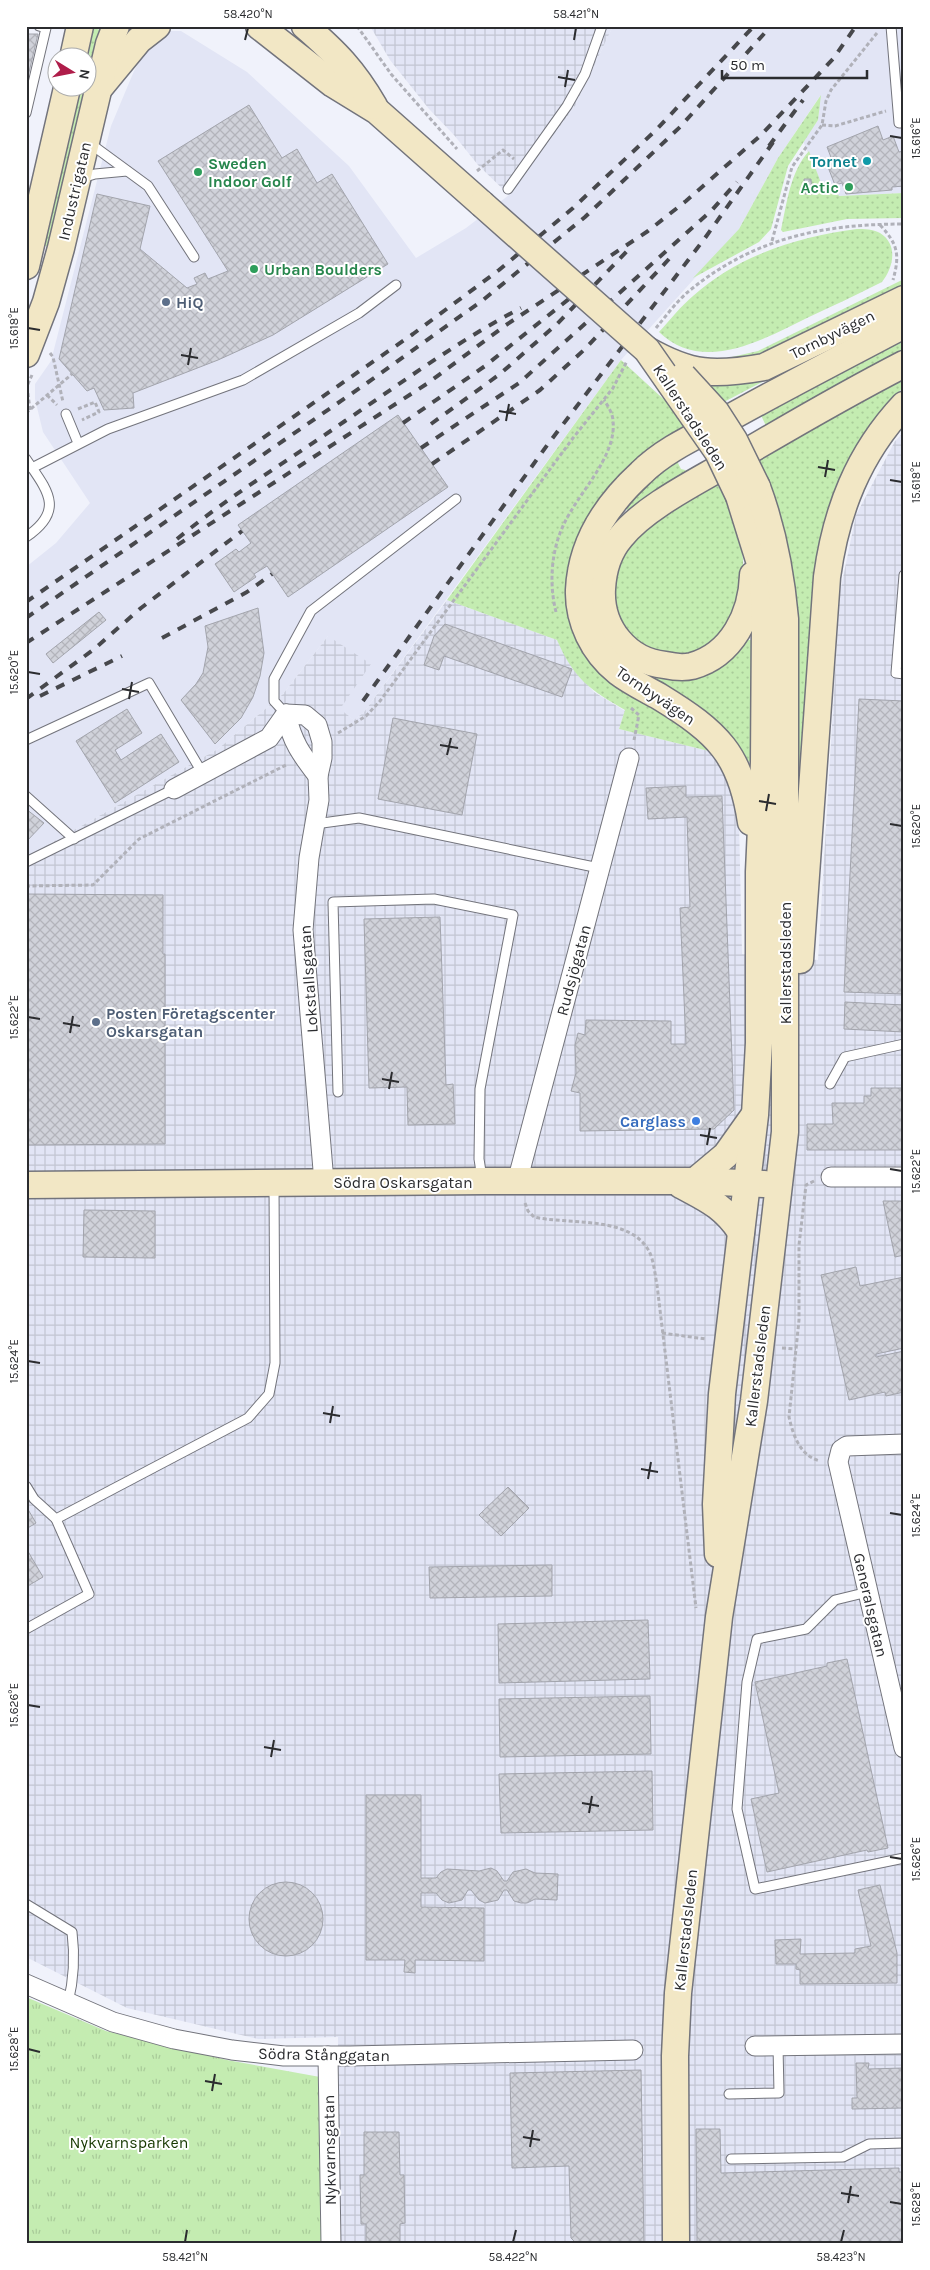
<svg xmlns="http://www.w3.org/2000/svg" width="930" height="2270" font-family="Karla,sans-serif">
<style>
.built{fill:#e2e5f5}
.industrial{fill:url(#industrial-grid)}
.grass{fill:url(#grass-dots)}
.park{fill:url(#park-tufts)}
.building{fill:url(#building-cross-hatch);stroke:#a2a4ac}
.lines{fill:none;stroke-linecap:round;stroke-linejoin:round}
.lane-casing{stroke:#73747c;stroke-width:11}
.street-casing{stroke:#73747c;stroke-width:21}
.secondary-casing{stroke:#73747c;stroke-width:29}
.path{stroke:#b0b1b9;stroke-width:3;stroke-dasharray:4 2.5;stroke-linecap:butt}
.lane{stroke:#fff;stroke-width:9}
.street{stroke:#fff;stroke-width:19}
.secondary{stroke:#f2e7c5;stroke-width:26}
.rail{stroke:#47484c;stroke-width:4;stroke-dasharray:9 9;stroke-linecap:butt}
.secondary-bridge-casing{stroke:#73747c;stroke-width:29;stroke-linecap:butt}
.secondary-bridge{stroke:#f2e7c5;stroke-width:26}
.ticks{fill:none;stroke:#2b2c2f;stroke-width:2}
.culture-dot{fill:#0f9aa8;stroke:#fff;stroke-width:2}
.leisure-dot{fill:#2e9e5b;stroke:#fff;stroke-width:2}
.service-dot{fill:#5c6f8a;stroke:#fff;stroke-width:2}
.shop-dot{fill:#3f7fe0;stroke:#fff;stroke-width:2}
.labels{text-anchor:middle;stroke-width:4;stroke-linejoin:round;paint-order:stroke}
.culture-label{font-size:16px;font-weight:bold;fill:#0d838f;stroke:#fff;text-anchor:end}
.leisure-label{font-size:16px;font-weight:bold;fill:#27864d;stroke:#fff;text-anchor:start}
.street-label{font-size:16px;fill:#2b2c2f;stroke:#fff}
.service-label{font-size:16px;font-weight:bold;fill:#4e5e75;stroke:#fff;text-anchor:start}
.shop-label{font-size:16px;font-weight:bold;fill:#366cbe;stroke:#fff;text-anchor:end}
.park-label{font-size:16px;fill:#173900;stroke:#fff}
.neatline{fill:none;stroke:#2b2c2f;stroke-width:2}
.ticks-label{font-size:12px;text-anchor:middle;fill:#2b2c2f}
</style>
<defs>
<pattern id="industrial-grid" width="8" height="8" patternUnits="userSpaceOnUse" patternTransform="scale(1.25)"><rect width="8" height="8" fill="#e2e5f5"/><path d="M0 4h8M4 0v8" fill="none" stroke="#c2c5d2"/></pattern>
<pattern id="grass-dots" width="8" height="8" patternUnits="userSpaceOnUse" patternTransform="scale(1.25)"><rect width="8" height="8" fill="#c4ecb1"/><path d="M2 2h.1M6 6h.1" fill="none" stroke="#a9cb99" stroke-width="1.8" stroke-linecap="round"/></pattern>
<pattern id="park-tufts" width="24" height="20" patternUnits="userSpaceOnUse" patternTransform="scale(1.25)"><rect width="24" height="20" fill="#c4ecb1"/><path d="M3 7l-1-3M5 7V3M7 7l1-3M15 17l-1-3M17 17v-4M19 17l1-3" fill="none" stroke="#a9cb99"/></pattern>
<pattern id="building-cross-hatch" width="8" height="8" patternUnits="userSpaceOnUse" patternTransform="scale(1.25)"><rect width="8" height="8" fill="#d0d2da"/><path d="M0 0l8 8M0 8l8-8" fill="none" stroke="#b3b4bb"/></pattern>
</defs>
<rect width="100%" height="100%" fill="#f0f2fb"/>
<polygon class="built" points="613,26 904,26 904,193 838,196 824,191 803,141 818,120 820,96 778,158 739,229 621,360 364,712 354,720 339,709 328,636 283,694 218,749 26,857 26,567 56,543 90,503 43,432 35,399 35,384 51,361 111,126 134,71 149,43 168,31 181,31 247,72 349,166 416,258 466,228 509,195 575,106"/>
<g class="industrial">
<polygon points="370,26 613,26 575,106 509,195 478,165 454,135 429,109 390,60"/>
<polygon points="904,432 904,2244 339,2244 338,2037 258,2039 127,2008 26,1957 26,857 218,749 283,694 328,636 371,664 340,709 354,720 364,712 447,600 557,640 569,663 594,692 625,711 619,729 717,753 728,771 739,823 742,954 818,960 840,592 856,515 895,441"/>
</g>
<g class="grass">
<polygon points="86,27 102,30 49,247 43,245 74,88 88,88 88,58 80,57"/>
<polygon points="821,95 818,120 788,166 771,229 759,242 693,278 739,229 778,158"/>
<path d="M809,151L824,191L833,187L839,196L904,193V218L847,219L783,232L781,230C787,203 790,172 809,151Z"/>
<path d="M857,229C864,229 873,229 880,233C899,245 893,268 882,282C858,294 833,306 809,317C764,339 703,375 659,332C670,320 681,306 693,296C739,255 797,237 857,229Z"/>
<polygon points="904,279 904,288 759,358 723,359 758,351"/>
<polygon points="904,336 904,350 767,428 759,411"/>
<polygon points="841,341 722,403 706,381"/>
<path d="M621,360L671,406L685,425L670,436L578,539L567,575V598L717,753L619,729L625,710C590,690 574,679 557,640L447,600Z"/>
<polygon points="904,373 904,386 884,409 847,468 794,980 756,460"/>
<polygon points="679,459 678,463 681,469 685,470 688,475 630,513 622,504 635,490"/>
<polygon points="714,479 728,503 739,538 743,559 743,583 739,606 712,646 685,656 658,654 623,631 611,598 615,564 641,529"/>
<polygon points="743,640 754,640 754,762 744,761 649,680 652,673"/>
</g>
<polygon class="park" points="26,1997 106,2031 227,2060 320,2077 321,2244 26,2244"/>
<g class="building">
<polygon points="26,34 38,34 26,85"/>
<polygon points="249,105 282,158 297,149 317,183 332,174 388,264 273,335 218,360 133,393 134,408 104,410 94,388 87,391 59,359 97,194 150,206 140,249 187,288 197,284 194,278 205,273 208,279 228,271 158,161"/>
<polygon points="878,126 883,140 893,136 899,152 904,151 904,186 892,187 892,190 846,194 842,183 835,185 826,162 832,160 827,147"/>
<polygon points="804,179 811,179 812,194 805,194"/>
<polygon points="398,415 448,487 288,597 267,566 254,574 256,577 234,592 215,564 236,549 239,552 251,543 238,525"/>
<polygon points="258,608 264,653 260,676 253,697 241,718 215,744 181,700 196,684 203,673 208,647 205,626"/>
<polygon points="99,612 106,620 53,663 46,654"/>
<polygon points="445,624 572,669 562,697 444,656 439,670 424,665 434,636"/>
<polygon points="859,699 904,701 904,994 844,992"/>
<polygon points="127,709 142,733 115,750 121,760 161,734 179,762 115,803 76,741"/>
<polygon points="393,718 477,734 462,815 378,799"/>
<polygon points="686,786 686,797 722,796 734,1110 714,1129 580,1131 580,1093 571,1091 576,1073 575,1045 578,1033 585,1035 586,1020 671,1021 671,1044 686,1044 680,908 690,907 687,817 648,819 646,788"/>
<polygon points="26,809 44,823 26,842"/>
<polygon points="26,894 163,895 163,954 165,954 165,1144 26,1145"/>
<polygon points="440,917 446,1085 453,1084 455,1124 408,1125 407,1087 369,1088 364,919"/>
<polygon points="845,1002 904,1005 904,1032 844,1029"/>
<polygon points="871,1088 904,1088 904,1150 807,1150 807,1124 833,1124 832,1103 864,1103 864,1096 871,1096"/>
<polygon points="883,1201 904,1201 904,1255 895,1257"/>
<polygon points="84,1210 155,1211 155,1258 83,1257"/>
<polygon points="856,1267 860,1286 904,1277 904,1348 876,1354 876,1357 904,1351 904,1392 886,1396 885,1392 849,1400 821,1275"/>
<polygon points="508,1487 529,1508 501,1536 479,1515"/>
<polygon points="26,1506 36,1523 26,1529"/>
<polygon points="26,1548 43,1577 26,1587"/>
<polygon points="552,1565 552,1596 430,1598 429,1567"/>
<polygon points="648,1620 650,1679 499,1683 498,1624"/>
<polygon points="847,1659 888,1848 868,1852 867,1850 767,1872 751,1799 779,1793 755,1682 827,1666 827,1663"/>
<polygon points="650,1696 651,1754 500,1757 499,1699"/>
<polygon points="652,1771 653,1830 501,1833 499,1774"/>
<polygon points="366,1795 421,1795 421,1878 436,1878 441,1872 447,1869 479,1871 491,1868 497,1871 504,1881 507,1881 513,1872 526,1869 535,1873 558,1874 557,1900 535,1899 527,1903 521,1903 514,1901 507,1890 504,1890 498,1900 485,1903 479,1900 471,1890 468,1890 462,1900 449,1903 442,1900 436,1893 421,1893 421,1907 484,1908 484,1961 415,1960 415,1973 404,1972 405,1960 366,1960"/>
<circle cx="286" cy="1919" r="37"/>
<polygon points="880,1885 897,1953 897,1983 800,1984 800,1970 796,1969 796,1964 776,1964 775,1940 801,1939 800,1954 855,1953 855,1949 871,1946 858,1890"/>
<polygon points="856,2063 869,2063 868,2069 904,2068 904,2108 852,2109 852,2098 857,2098"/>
<polygon points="641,2070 644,2244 577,2244 571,2238 569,2166 512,2168 510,2073"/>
<polygon points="696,2129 720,2129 721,2173 899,2168 899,2172 904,2172 904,2244 697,2244"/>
<polygon points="364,2132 399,2132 400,2175 404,2175 405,2223 400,2224 400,2244 366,2244 366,2224 361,2224 360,2175 364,2175"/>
</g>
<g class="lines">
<g class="lane-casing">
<g id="lane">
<polyline points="891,26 899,123 904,123"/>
<polyline points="26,113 46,28 39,26"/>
<polyline points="88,142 148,186 194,257"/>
<polyline points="82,178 95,174 127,171"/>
<polyline points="508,189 567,106 585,74 602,26"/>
<polyline points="66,414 78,443"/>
<path d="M26,459C47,490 66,510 26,537"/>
<polyline points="32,468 108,429 243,380 359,313 396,285"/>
<polyline points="904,575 896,673 904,674"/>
<polyline points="286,714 274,701 274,679 311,611 456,499"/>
<polyline points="26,740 149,683 203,774"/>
<polyline points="26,796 74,839"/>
<polyline points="315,824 359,818 599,868"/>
<polyline points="26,862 174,789"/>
<polyline points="830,1084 845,1057 904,1044"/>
<polyline points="338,1092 333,902 434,899 513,915 480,1089 479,1159 482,1178"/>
<polyline points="26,1486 34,1499 56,1519 248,1418 269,1394 275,1363 274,1184"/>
<polyline points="868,1592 835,1600 806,1629 757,1639 747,1682 737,1809 755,1889 904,1858"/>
<polyline points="26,1629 89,1594 56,1519"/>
<path d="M26,1904L72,1932C75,1956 74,1979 68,2003"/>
<polyline points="729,2094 779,2093 778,2046"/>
<polyline points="731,2159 843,2157 869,2144 904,2143"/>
</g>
</g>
<g class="street-casing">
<g id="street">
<polyline points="286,714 305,715 317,725 322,742 322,758 318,776 319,800 309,858 303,930 324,1182"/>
<path d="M286,714C292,742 301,754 318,776"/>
<polyline points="174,789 269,738 286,714"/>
<polyline points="831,1177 904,1177"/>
<polyline points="517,1182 629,758"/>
<polyline points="904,1444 847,1446 841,1450 838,1462 904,1748"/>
<polyline points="26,1984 113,2022 174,2039 232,2050 284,2056 350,2056 633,2050"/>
<polyline points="755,2046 904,2044"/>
<polyline points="328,2056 331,2244"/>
</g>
</g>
<g class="secondary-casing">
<g id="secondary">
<polyline points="259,26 333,84 377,111 482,204"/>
<path d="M305,26C336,53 353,70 374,106"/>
<polyline points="73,58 80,26"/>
<polyline points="101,86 139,40 157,26"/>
<polyline points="26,266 67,88"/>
<path d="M647,350C691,375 714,376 764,367L904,299"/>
<polyline points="26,354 46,302 61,248 109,44 116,26"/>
<path d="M753,575C752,614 732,655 692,666C684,668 674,667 665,665C627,661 600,628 602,589C603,570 608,552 621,537C643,509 692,484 723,466C782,431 842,396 904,364"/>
<path d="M751,822C741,754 717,732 660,697C646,689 631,682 618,672C593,652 578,621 579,590C581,543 607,504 641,473C664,450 696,436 724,421C783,388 843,357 904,325"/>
<path d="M800,960L827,577C836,511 858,454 904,405"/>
<polyline points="695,1181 726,1155 753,1117"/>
<polyline points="26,1185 483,1181 695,1181 764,1184"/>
<path d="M681,1185C707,1199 724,1206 741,1232"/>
<polyline points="718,1554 716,1504 722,1394 755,1115 759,1043 759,872 764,762 765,619 763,573 739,496"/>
<path d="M676,2244L675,2056L678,1993L719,1617L754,1401L785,1132V619C781,573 773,530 757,487"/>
</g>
</g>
<g class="path">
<polyline points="357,26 391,74 457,149"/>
<polyline points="822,125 835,126 886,111"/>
<polyline points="477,171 503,150 514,159"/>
<path d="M880,225C898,244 900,255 893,280"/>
<polyline points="772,241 792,167 822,125 826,101 831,90 877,33"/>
<path d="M656,328C666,316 677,301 689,291C754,238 822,224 904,224"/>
<polyline points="50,353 53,357 63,402"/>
<polyline points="47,395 57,405"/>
<polyline points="78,409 95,402 99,412 82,420"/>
<polyline points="30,410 27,386 32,375"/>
<polyline points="26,413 72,374"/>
<path d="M556,612C549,584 551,552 563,526C577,494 617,457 613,421C613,414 608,406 604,400"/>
<polyline points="631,708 639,715 634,740"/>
<polyline points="338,733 366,716 380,701 573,438 613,388 627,361"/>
<polyline points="26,886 93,885 139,839 286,765"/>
<path d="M814,1181L806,1185L799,1245V1320L789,1417C793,1435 800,1456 820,1461"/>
<path d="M525,1203L528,1211L534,1217C568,1225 629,1215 649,1251C654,1261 655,1275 657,1285L696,1608"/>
<polyline points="662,1333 706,1339"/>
<polyline points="782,1348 796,1349"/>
</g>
<use href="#lane" class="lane"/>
<use href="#street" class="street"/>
<use href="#secondary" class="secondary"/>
<g class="rail">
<polyline points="769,146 803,100"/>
<polyline points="403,423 485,366 585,286"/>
<polyline points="431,424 500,374 557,324 630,248"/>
<polyline points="421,448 519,383 712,210 737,182"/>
<polyline points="432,464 540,390 585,349 669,259"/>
<path d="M177,539C229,496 289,460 345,421C403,382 459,340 521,308"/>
<polyline points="26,602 413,334 499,270 573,208 656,130 754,26"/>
<polyline points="26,618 367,383 483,300 585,217 680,127 771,26"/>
<polyline points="162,638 247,592 272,574"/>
<polyline points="26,643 428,383 506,325 648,231 686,201 760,136 833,59 856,26"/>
<polyline points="40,696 122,656"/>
<polyline points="26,699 93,650 141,608 242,531"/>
<polyline points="363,701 548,444 705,238 774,141"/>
</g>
<g class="secondary-bridge-casing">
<g id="secondary-bridge">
<polyline points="482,204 647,350 718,452 739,496"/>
<polyline points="683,376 716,412 734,440 757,487"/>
</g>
</g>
<use href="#secondary-bridge" class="secondary-bridge"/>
</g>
<path class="ticks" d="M245,40L248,28M574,40L576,28M558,77L575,80M565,87L568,70M890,136L902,138M28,328L40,330M181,355L198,358M188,365L191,348M499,411L516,414M506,421L509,404M818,467L835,470M825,477L828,460M890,480L902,482M28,672L40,674M122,689L139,692M129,699L132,682M440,745L458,748M447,755L451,738M759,801L776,804M766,811L769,794M890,824L902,826M28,1017L40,1019M63,1023L80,1026M70,1033L73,1016M382,1079L399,1082M389,1089L392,1072M700,1135L717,1138M707,1145L710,1128M890,1169L902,1171M28,1361L40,1363M323,1413L340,1416M330,1423L333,1406M641,1469L658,1472M648,1479L651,1462M890,1513L902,1515M28,1705L40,1707M264,1747L281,1750M271,1757L274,1740M582,1803L599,1806M589,1813L592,1796M890,1857L902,1859M28,2049L40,2052M205,2081L222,2084M212,2091L215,2074M523,2137L540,2140M530,2147L533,2130M841,2193L859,2196M890,2202L902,2204M848,2203L851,2186M185,2242L187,2230M513,2242L516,2230M841,2242L844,2230"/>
<circle class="culture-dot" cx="867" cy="161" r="5"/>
<g class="leisure-dot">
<circle cx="198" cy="172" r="5"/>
<circle cx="849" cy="187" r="5"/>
<circle cx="254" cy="269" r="5"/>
</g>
<g class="service-dot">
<circle cx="166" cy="302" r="5"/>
<circle cx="96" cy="1022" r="5"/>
</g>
<circle class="shop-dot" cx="696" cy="1121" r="5"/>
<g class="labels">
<g class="culture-label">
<text x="857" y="167">Tornet</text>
</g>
<g class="leisure-label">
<text x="208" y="169">Sweden<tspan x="208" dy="18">Indoor Golf</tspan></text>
<text x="839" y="193" text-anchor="end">Actic</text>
<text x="264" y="275">Urban Boulders</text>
</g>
<g class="street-label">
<text transform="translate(74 191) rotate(-77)" y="6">Industrigatan</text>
<text transform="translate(832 334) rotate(-26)" y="6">Tornbyvägen</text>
<text transform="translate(691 417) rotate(57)" y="6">Kallerstadsleden</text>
<text transform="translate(656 695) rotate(34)" y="6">Tornbyvägen</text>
<text transform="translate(785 963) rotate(-90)" y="6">Kallerstadsleden</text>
<text transform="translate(573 970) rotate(-75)" y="6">Rudsjögatan</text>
<text transform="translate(308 979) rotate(-94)" y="6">Lokstallsgatan</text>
<text x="403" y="1188">Södra Oskarsgatan</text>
<text transform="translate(757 1366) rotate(-83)" y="6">Kallerstadsleden</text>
<text transform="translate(871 1605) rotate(77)" y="6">Generalsgatan</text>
<text transform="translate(685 1930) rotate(-84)" y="6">Kallerstadsleden</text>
<text transform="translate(324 2054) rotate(1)" y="6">Södra Stånggatan</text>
<text transform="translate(329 2150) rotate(-91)" y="6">Nykvarnsgatan</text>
</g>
<g class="service-label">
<text x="176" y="308">HiQ</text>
<text x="106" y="1019">Posten Företagscenter<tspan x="106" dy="18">Oskarsgatan</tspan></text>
</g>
<g class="shop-label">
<text x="686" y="1127">Carglass</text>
</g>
<g class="park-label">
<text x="129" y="2148">Nykvarnsparken</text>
</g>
</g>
<rect width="930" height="2270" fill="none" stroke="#ffffff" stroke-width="55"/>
<g transform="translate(72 72) rotate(100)"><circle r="24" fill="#ffffff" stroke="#aaabac"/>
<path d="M0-4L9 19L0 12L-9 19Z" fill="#af1d4a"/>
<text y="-8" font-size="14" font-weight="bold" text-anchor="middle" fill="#2b2c2f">N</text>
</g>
<path d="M722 70v8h145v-8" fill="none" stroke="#2b2c2f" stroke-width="2.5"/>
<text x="730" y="70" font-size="15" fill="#2b2c2f" stroke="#ffffff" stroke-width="4" paint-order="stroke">50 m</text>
<rect x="28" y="28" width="874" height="2214" class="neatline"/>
<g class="ticks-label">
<text x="248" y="18">58.420°N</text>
<text x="576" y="18">58.421°N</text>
<text transform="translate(916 138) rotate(-90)" y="4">15.616°E</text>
<text transform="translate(14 328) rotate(-90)" y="4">15.618°E</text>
<text transform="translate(916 482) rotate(-90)" y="4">15.618°E</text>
<text transform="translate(14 672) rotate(-90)" y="4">15.620°E</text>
<text transform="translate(916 826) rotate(-90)" y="4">15.620°E</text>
<text transform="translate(14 1017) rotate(-90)" y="4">15.622°E</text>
<text transform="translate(916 1171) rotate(-90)" y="4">15.622°E</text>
<text transform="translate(14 1361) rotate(-90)" y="4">15.624°E</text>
<text transform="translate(916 1515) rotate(-90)" y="4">15.624°E</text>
<text transform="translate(14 1705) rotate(-90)" y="4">15.626°E</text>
<text transform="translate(916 1859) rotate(-90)" y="4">15.626°E</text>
<text transform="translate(14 2049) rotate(-90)" y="4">15.628°E</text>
<text transform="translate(916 2204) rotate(-90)" y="4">15.628°E</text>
<text x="185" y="2261">58.421°N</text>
<text x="513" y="2261">58.422°N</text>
<text x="841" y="2261">58.423°N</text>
</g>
</svg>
